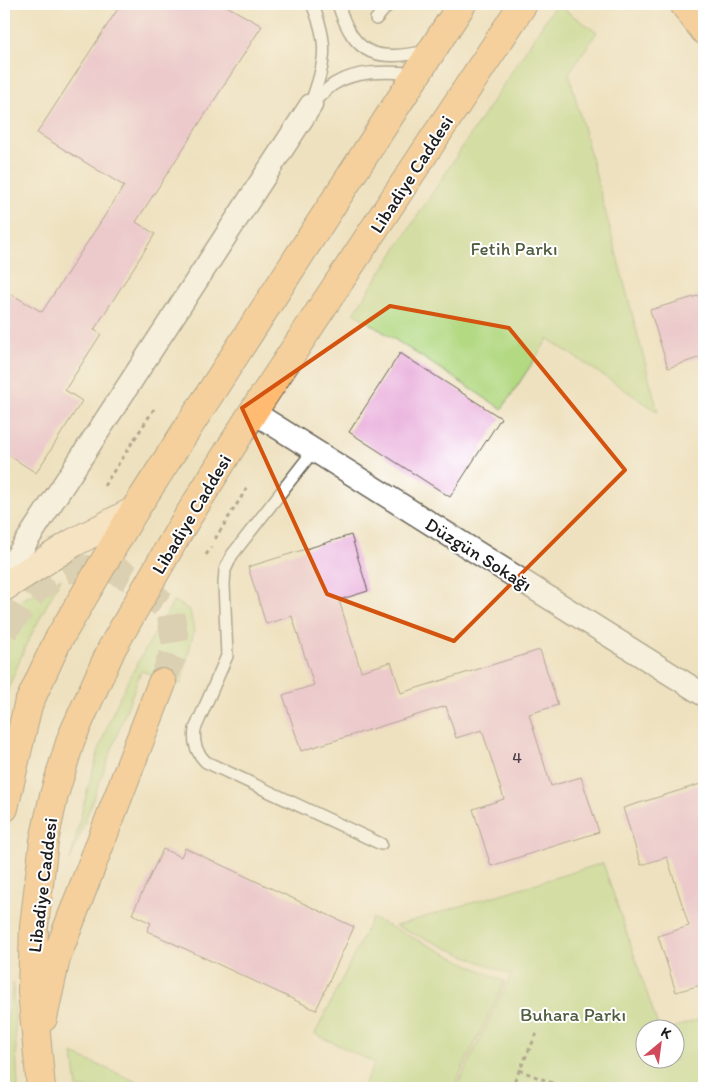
<svg xmlns="http://www.w3.org/2000/svg" width="708" height="1092" font-family="Itim,sans-serif">
<style>
.green{fill:#b3d983;stroke:#687a50}
.building{fill:#e9aedb}
.lines{fill:none;stroke-linecap:round;stroke-linejoin:round}
.primary-tunnel{stroke:#c4ba9f;stroke-width:28;stroke-dasharray:28 14;stroke-linecap:butt}
.lane-casing{stroke:#666155;stroke-width:14}
.street-casing{stroke:#666155;stroke-width:25}
.secondary-casing{stroke:#666155;stroke-width:30}
.primary-casing{stroke:#666155;stroke-width:30}
.path{stroke:#666155;stroke-width:3;stroke-dasharray:4 4;stroke-linecap:butt}
.lane{stroke:#fff;stroke-width:11}
.street{stroke:#fff;stroke-width:22}
.secondary{stroke:#ffe4c6;stroke-width:28}
.primary{stroke:#febb71;stroke-width:28}
.marked{fill:none;stroke:#d4530e;stroke-width:4;stroke-linejoin:round}
.labels{text-anchor:middle;stroke-width:4;stroke-linejoin:round;paint-order:stroke}
.number-label{font-size:16px;fill:#4f404c}
.street-label{font-size:19px;fill:#1c1c1c;stroke:#fff}
.park-label{font-size:19px;fill:#515e40;stroke:#fff}
</style>
<rect width="100%" height="100%" fill="#fff"/>
<filter id="ink" filterUnits="userSpaceOnUse"><feTurbulence type="fractalNoise" baseFrequency=".02" numOctaves="2"/><feDisplacementMap in="SourceGraphic" scale="10" xChannelSelector="R" yChannelSelector="G"/><feConvolveMatrix kernelMatrix="1 2 1 2 8 2 1 2 1" color-interpolation-filters="sRGB"/></filter>
<filter id="wash" filterUnits="userSpaceOnUse"><feTurbulence type="fractalNoise" baseFrequency=".0096" numOctaves="4" result="noise"/><feDisplacementMap in="SourceGraphic" scale="20" xChannelSelector="R" yChannelSelector="G"/><feGaussianBlur stdDeviation="1.12" result="paint"/><feColorMatrix in="noise" values="0 0 0 0 0 0 0 0 0 0 0 0 0 0 0 0 0 1.4 0 .05"/><feComposite in="paint" operator="in"/></filter>
<g filter="url(#wash)">
<rect width="100%" height="100%" fill="#eee1c0"/>
<g class="green">
<polygon points="556,4 597,32 569,73 658,412 548,339 502,409 354,313"/>
<polygon points="61,578 26,645 4,699 4,621 16,603"/>
<path d="M174,601L190,610L194,631L181,684L141,671L70,861C83,807 95,751 118,701C134,666 155,634 174,601Z"/>
<polygon points="603,863 659,1029 646,1030 646,1060 676,1060 676,1030 669,1029 704,1018 704,1088 456,1088 511,975 395,926"/>
<polygon points="372,918 505,982 453,1088 366,1088 363,1087 375,1063 315,1034"/>
<polygon points="13,983 18,1088 4,1088 4,1040"/>
<polygon points="73,1054 151,1088 77,1088"/>
</g>
<g id="blocks">
<g class="building">
<polygon points="121,4 223,4 262,26 136,222 155,234 94,330 101,334 65,390 82,401 36,473 4,452 4,290 42,312 124,186 37,133"/>
<polygon points="704,294 704,356 668,368 650,310"/>
<polygon points="400,353 501,418 450,497 349,432"/>
<polygon points="351,535 368,591 339,600 361,671 391,662 401,693 540,650 558,705 529,714 551,786 581,777 599,832 491,866 473,809 504,799 482,730 456,738 446,706 301,751 283,695 314,685 292,616 266,624 248,567"/>
<polygon points="704,783 704,984 676,992 658,936 689,926 667,857 641,865 623,808"/>
<polygon points="185,848 354,927 316,1010 147,931 151,923 132,914 163,849 181,857"/>
</g>
</g>
</g>
<g filter="url(#ink)">
<use href="#blocks" fill-opacity="0" stroke="#666155" stroke-width="1"/>
<g class="lines">
<polyline class="primary-tunnel" points="4,630 36,589 68,569 113,569 132,579 170,610 176,646 162,683"/>
<g class="lane-casing">
<g id="lane">
<path d="M338,4C355,58 377,61 428,51"/>
<polyline points="376,19 389,4"/>
<path d="M311,103C325,62 330,45 312,4"/>
<path d="M311,105C318,98 326,89 334,84C359,69 389,72 416,73"/>
<path d="M314,450L232,555L225,570L224,584L227,656L195,729C193,743 196,752 206,762L381,844"/>
</g>
</g>
<g class="street-casing">
<g id="street">
<polyline points="253,412 704,695"/>
<polyline points="4,576 311,105"/>
</g>
</g>
<g class="secondary-casing">
<polyline id="secondary" points="4,587 73,543 134,511"/>
</g>
<g class="primary-casing">
<g id="primary">
<polyline points="684,4 704,30"/>
<polyline points="4,808 28,705 57,642 134,511 462,4"/>
<polyline points="43,1018 56,958 162,683"/>
<polyline points="41,1088 32,991 34,926 44,841 54,795 71,739 112,648 179,531 253,412 523,4"/>
</g>
</g>
<g class="path">
<polyline points="104,486 154,409"/>
<polyline points="215,539 247,488"/>
<polyline points="206,555 211,547"/>
<polyline points="519,1070 565,1088"/>
<polyline points="511,1088 538,1031"/>
</g>
<use href="#lane" class="lane"/>
<use href="#street" class="street"/>
<use href="#secondary" class="secondary"/>
<use href="#primary" class="primary"/>
</g>
</g>
<path d="M0 0H708V1092H0ZM390,306L509,328L625,470L454,641L327,594L242,408Z" fill="#eee1c0" fill-opacity=".55" fill-rule="evenodd"/>
<path class="marked" d="M390,306L509,328L625,470L454,641L327,594L242,408Z"/>
<g class="labels">
<g class="number-label">
<text x="517" y="763">4</text>
</g>
<g class="street-label">
<text transform="translate(411 174) rotate(-57)" y="7">Libadiye Caddesi</text>
<text transform="translate(191 514) rotate(-59)" y="7">Libadiye Caddesi</text>
<text transform="translate(479 554) rotate(32)" y="7">Düzgün Sokağı</text>
<text transform="translate(42 885) rotate(-83)" y="7">Libadiye Caddesi</text>
</g>
<g class="park-label">
<text x="514" y="255">Fetih Parkı</text>
<text x="573" y="1021">Buhara Parkı</text>
</g>
</g>
<rect width="708" height="1092" fill="none" stroke="#fff" stroke-width="20"/>
<g transform="translate(660 1044) rotate(29)"><circle r="24" fill="#ffffff" stroke="#a4a4a4"/>
<path d="M0-4L9 19L0 12L-9 19Z" fill="#d1495b"/>
<text y="-8" font-size="14" font-weight="bold" text-anchor="middle" fill="#1c1c1c">K</text>
</g>
</svg>
